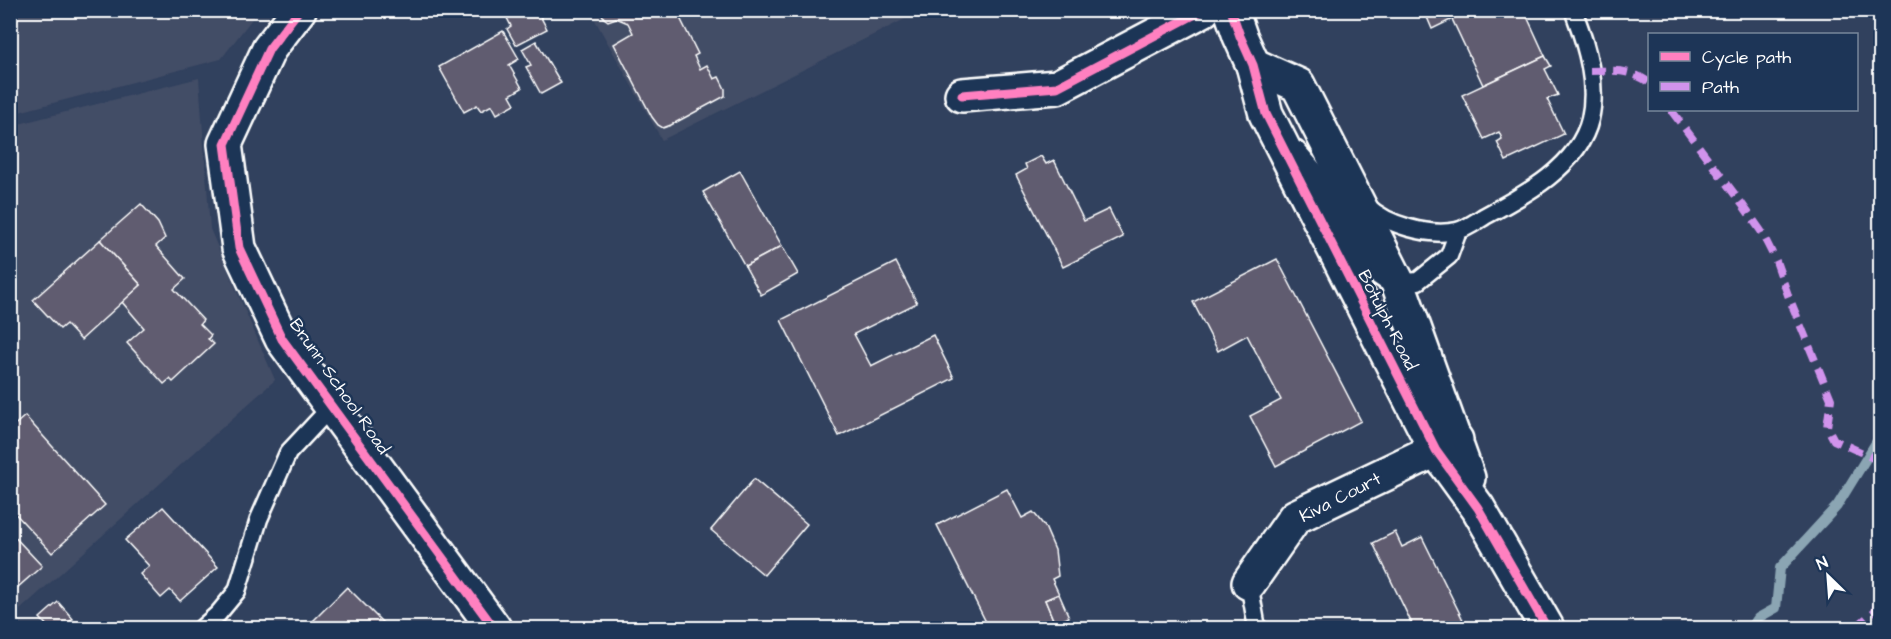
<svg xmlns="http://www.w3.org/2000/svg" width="1891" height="639" font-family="'Architects Daughter',sans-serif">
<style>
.built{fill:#434d66}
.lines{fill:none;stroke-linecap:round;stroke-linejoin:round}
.stream{stroke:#8ba5b3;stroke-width:10}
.building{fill:#615c70;stroke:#fff;stroke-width:1.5}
.lane-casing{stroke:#fff;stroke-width:21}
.street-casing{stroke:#fff;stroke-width:38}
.secondary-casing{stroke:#fff;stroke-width:38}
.lane{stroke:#1d3557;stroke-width:16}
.street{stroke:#1d3557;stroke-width:33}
.secondary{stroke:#1d3557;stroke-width:33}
.quiet{stroke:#d193ec;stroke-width:8;stroke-dasharray:15 8;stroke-linecap:butt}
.cycleway-casing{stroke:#1d3557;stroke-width:13}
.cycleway{stroke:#ff80c0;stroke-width:9}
.labels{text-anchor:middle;stroke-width:5;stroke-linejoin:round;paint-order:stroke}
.street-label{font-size:18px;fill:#fff;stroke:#1d3557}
</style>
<rect width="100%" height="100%" fill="#31415e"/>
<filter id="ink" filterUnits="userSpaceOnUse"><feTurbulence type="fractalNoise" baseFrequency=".0167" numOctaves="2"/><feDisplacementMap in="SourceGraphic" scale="12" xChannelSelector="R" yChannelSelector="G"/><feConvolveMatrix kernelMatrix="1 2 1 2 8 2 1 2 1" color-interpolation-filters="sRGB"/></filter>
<g filter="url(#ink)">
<g class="built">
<polygon points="11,10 258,10 258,11 221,59 11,114"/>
<polygon points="918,10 919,12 662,140 590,11"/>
<polygon points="199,78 210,229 275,380 11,618 11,126"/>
</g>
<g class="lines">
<polyline class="stream" points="1751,628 1758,618 1776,608 1780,568 1837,506 1880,436"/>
</g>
<g class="building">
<polygon points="503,10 537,10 547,29 516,45 507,29 511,26"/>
<polygon points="600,10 676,10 698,54 694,56 700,69 707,65 714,79 719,77 725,89 725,96 671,125 663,128 658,125 652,117 614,44 633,33 628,23 616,18 608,21 604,18"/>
<polygon points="1424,10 1471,10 1432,29"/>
<polygon points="1471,10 1524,10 1545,56 1483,85 1452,19"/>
<polygon points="503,31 519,59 509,65 522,88 510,95 515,104 497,114 492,105 481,111 477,105 464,112 439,67"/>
<polygon points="536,41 561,83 541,94 526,67 531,65 522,49"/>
<polygon points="1545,56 1551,66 1545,69 1558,95 1547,99 1564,134 1506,161 1497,142 1502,139 1499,132 1484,139 1462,95"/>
<polygon points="1041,156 1046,164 1054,160 1084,221 1109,209 1123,237 1063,267 1016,175 1027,169 1025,164"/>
<polygon points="740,171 782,246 745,266 703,192"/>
<polygon points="141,204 158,223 165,238 156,246 185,279 174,289 203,320 200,324 211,335 208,339 214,344 173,382 170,379 164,384 127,343 144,328 122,302 141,285 100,240"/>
<polygon points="100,240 141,285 81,340 66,324 60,329 33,300"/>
<polygon points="782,246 798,274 761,295 745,266"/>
<polygon points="1277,259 1361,421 1276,466 1250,416 1281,400 1247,335 1218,351 1193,302"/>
<polygon points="896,262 917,303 854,334 871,366 933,335 954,378 839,436 781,320"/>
<polygon points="25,416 105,505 52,553 10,508 10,429"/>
<polygon points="754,479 807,524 764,575 711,530"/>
<polygon points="1007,489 1022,518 1033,512 1038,518 1045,527 1055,550 1058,576 1052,579 1059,594 1045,600 1055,624 1046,628 989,628 937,525"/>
<polygon points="163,507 218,567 180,601 170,590 161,598 140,574 149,566 125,540"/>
<polygon points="10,532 42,566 10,594"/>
<polygon points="1395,532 1402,547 1422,537 1467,628 1414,628 1373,543"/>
<polygon points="347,587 388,628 306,628"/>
<polygon points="1059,594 1069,617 1055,624 1045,600"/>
<polygon points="58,602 73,619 61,628 49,628 40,618"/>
</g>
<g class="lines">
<g class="lane-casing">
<g id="lane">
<polyline points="1297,150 1316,172 1366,268 1385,281 1398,283 1418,281 1449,256 1458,231"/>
<path d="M1367,206C1387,225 1429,237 1457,231C1466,229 1477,221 1485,216C1525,195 1579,166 1590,119C1598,85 1587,47 1575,15"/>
<polyline points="1249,583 1257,628"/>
<polyline points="202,628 218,614 237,591 259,519 288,453 332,406"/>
</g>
</g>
<g class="street-casing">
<g id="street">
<polyline points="299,10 269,49 225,144 239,248 282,339 494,628"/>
<polyline points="962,95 1057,87 1203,10"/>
<polyline points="1249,583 1295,517 1456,440"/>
</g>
</g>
<g class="secondary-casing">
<g id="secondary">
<polyline points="1231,10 1240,36 1253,65 1266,114 1436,450 1478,508 1547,628"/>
<polyline points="1253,65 1298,85 1398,283 1468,478"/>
</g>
</g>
<use href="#lane" class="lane"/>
<use href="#street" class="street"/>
<use href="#secondary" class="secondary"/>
<g class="quiet">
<path d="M1590,71C1614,71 1629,68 1650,83"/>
<polyline points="1671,110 1742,204 1761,231 1776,261 1788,295 1831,399 1827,427 1834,440 1880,461"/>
<polyline points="1855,628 1876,610 1880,586"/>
</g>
<g class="cycleway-casing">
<g id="cycleway">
<polyline points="299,10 269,49 225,144 239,248 282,339 494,628"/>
<polyline points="1231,10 1240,36 1253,65 1266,114 1436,450 1478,508 1547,628"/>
<polyline points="962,95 1057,87 1203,10"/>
</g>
</g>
<use href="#cycleway" class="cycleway"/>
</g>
</g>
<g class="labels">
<g class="street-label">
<text transform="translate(1388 320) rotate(63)" y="6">Botulph Road</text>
<text transform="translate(340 386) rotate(55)" y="6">Brunn School Road</text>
<text transform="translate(1340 497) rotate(-27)" y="6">Kiva Court</text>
</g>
</g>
<rect width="1891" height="639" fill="none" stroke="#1d3557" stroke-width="36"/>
<rect x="18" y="18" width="1855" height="603" fill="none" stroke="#fff" stroke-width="2" filter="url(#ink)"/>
<rect x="1648" y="33" width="210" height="78" fill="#1d3557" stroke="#77869a" stroke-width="1.5"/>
<rect x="1660" y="52" width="30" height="9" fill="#ff80c0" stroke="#77869a" stroke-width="1.5"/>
<text x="1702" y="63" font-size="18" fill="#ffffff">Cycle path</text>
<rect x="1660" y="82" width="30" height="9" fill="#d193ec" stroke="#77869a" stroke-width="1.5"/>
<text x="1702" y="93" font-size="18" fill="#ffffff">Path</text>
<g transform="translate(1828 576) rotate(335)" stroke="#1d3557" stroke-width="4.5" paint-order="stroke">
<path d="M0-4.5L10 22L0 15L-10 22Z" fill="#ffffff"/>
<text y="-9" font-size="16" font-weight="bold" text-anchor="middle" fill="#ffffff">N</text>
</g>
</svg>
